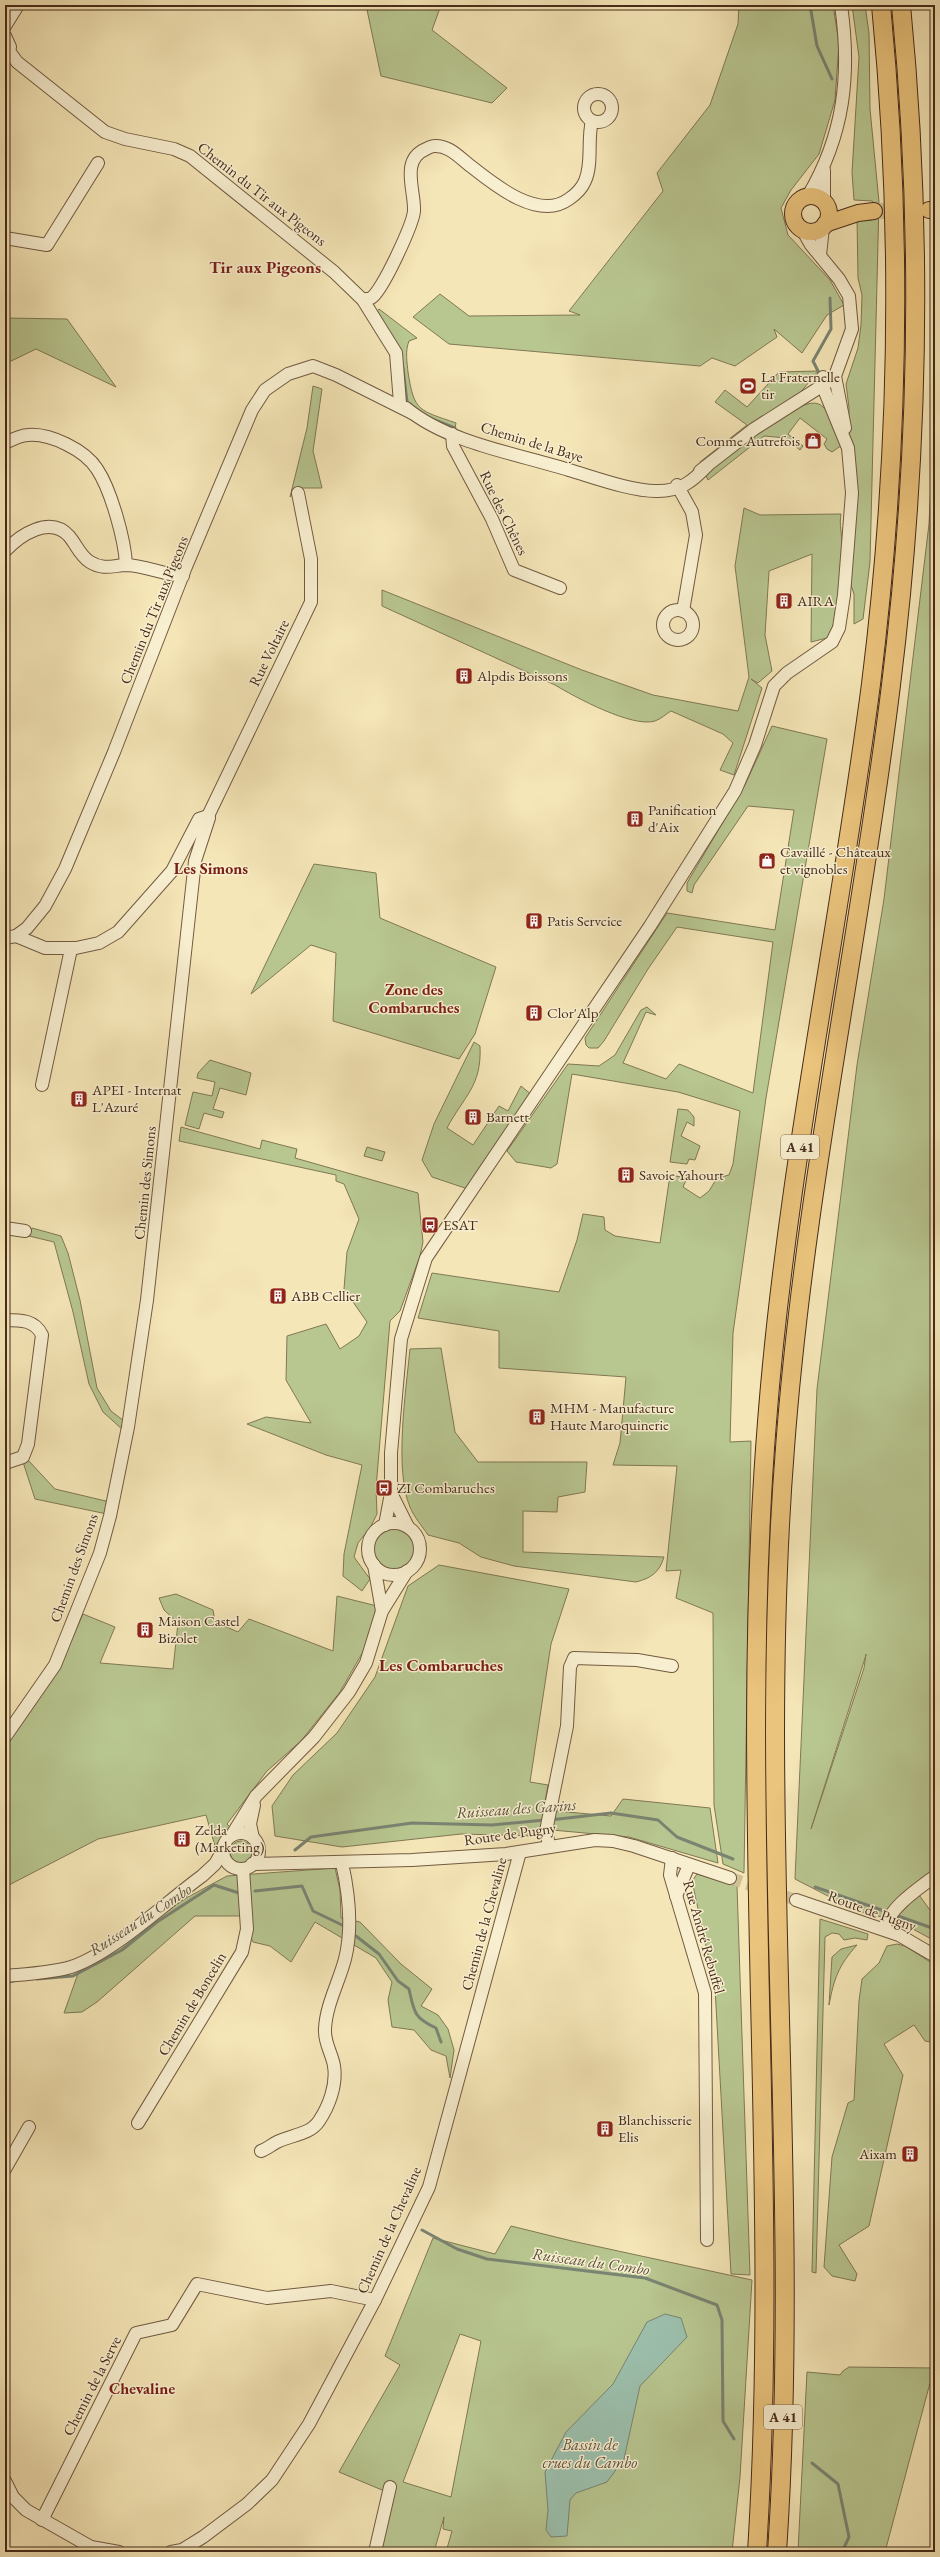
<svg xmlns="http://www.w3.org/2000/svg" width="940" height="2557" font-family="'EB Garamond',serif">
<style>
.green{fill:#b8c690;stroke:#807855;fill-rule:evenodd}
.water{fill:#9cc0ad;stroke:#7a8472}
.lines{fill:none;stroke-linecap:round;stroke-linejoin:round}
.stream{stroke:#7a8472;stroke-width:3}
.minor-tunnel{stroke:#d2c198;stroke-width:12;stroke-dasharray:12 6;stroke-linecap:butt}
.major-tunnel{stroke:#d2c198;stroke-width:16;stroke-dasharray:16 8;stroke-linecap:butt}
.minor-casing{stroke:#725a41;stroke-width:14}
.major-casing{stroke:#472b1a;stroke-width:18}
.highway-casing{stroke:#472b1a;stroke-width:20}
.minor{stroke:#f8efd0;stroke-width:12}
.major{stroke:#eac37c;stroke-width:16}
.highway{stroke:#eac37c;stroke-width:18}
.labels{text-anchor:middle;stroke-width:3;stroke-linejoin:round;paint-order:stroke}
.shield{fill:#f8efd0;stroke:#7c6651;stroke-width:1}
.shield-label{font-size:14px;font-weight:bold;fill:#472b1a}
.street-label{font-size:15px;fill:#472b1a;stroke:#f8efd0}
.poi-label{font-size:15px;fill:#472b1a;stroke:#f8efd0;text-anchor:start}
.neighbourhood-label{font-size:16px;font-weight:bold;fill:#7a1f14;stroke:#f8efd0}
.water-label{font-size:16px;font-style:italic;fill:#5c503f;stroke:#f8efd0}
.quarter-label{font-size:17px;font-weight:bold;fill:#7a1f14;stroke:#f8efd0}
</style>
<rect width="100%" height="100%" fill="#f5e6b7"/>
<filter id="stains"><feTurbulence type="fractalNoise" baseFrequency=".005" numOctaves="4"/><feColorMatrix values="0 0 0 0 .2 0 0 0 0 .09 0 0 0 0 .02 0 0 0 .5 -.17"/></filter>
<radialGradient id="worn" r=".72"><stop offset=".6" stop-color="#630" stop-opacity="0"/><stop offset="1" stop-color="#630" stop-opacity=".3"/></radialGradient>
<g class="green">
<polygon points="366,5 441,5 432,30 507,88 492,103 381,76"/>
<polygon points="739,5 833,5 839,43 835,100 819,154 791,190 781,208 788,235 830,280 844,305 827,315 802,353 774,329 777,337 735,366 712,358 700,366 449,344 413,317 440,294 469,316 580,315 569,311 663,191 657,173 710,105 738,24"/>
<polygon points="852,5 865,5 869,33 870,109 879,202 870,562 863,619 854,624 854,594 848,576 846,553 849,408 846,384 858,348 861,325 862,295 858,278 857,219 872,220 877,214 877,206 872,201 854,200 852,173 859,57"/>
<path d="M379,309L417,338L409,341C405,351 407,362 408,372C414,412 419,410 456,423L455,428L425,416L407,402L403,368L376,312Z"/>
<polygon points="5,318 67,319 116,387 36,349 5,364"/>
<path d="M818,371L778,420C823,390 824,401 842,445L832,452L827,449L824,444L827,439L800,418L788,434L803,446L800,450L786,438L764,436L708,480L700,462L747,425L715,402L725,390L747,407L779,372Z"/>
<polygon points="313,386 322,389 313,451 322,488 301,488 290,497 307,428"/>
<path d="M935,400V1884L919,1895L935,1917V1941L900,1922L855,1910L795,1879L817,1389L857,1065L884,899L929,524ZM866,1654L864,1668L811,1829L866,1655Z"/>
<path d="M744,508L760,515L841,514C839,525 842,533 842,544C841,575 837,607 831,637L811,642L812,554L769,571L765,635L772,671L758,683L751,679L762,688L734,775L720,770L733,743L723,734L671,711C666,714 661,719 655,721C632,728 575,697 555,685L382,606V590L582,670L653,695L738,711L749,677L735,566Z"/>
<polygon points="772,726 827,739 766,1098 733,1333 730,1442 751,1441 744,1873 723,1864 714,1805 713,1613 676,1598 681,1570 666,1571 677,1466 613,1465 620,1443 626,1377 499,1368 499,1331 418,1318 432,1273 559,1292 577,1240 583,1214 604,1217 605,1230 615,1236 660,1243 670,1175 687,1178 683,1187 700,1198 709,1191 717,1178 729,1175 733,1164 740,1111 678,1092 572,1074 557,1164 551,1168 516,1162 507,1151 568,1064 599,1066 615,1055 641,1010 647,1007 656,1015 646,1012 623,1063 666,1079 679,1064 753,1093 773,942 677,927 648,969 604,1041 598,1048 589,1048 586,1045 585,1038 667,913 775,930 794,810 748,806 694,885 692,893 687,891 687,883 745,785"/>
<polygon points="314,864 376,873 380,918 496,967 475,1034 459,1059 333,1021 336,953 311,945 251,994"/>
<path d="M474,1042L480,1046C482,1086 464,1096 447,1128L473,1145L499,1106L508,1111L521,1086L532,1095L471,1190L432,1177L422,1160L434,1124Z"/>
<polygon points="210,1060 251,1073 246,1095 220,1088 213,1109 224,1112 222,1118 204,1113 199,1129 185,1125 193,1092 212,1096 215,1082 197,1078 198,1073"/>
<polygon points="678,1109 688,1110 694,1117 694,1126 687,1122 681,1136 700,1146 695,1160 689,1159 687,1164 670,1162"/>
<polygon points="181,1127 260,1149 262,1140 297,1149 295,1158 418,1193 423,1242 420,1256 400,1311 390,1321 376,1488 377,1514 370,1528 358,1543 354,1557 370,1579 362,1591 343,1576 344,1554 362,1465 326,1455 247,1424 266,1417 311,1423 286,1380 287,1336 326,1324 340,1349 359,1336 367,1322 344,1289 347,1252 359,1219 344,1184 336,1181 336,1175 179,1141"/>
<polygon points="367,1147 385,1152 382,1161 364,1156"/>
<polygon points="32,1228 61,1236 68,1253 80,1300 97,1388 111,1411 124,1421 123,1430 103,1412 89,1384 73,1312 54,1242 29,1236"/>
<path d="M441,1348L455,1432L478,1462H587L585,1492L558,1497L557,1512L523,1511V1552L664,1557C659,1573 651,1578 636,1582L514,1566L481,1557L459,1543L428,1535C422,1526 414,1517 410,1507C394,1470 406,1390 410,1349Z"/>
<polygon points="27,1459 55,1489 110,1502 107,1514 35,1499 23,1462"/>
<circle cx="394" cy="1549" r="20"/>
<polygon points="439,1565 569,1589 551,1644 530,1782 548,1785 540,1830 533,1836 461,1834 342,1847 275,1836 272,1806 293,1775 337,1733 375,1677 408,1586"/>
<polygon points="176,1594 213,1610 215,1622 238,1632 249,1619 333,1651 337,1596 377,1606 364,1650 340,1692 301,1741 267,1771 227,1824 230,1827 215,1846 206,1815 98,1839 7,1886 5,1745 61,1664 83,1614 115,1627 100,1663 173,1669 178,1623 164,1610 159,1598"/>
<polygon points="623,1799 710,1808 718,1863 629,1837 552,1830 556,1811 611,1816"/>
<circle cx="241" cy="1852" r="11"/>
<polygon points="335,1868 340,1890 341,1918 360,1922 401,1964 432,1989 421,2006 438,2015 448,2029 454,2050 450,2078 446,2056 431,2050 414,2030 392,2027 388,2000 392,1982 376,1958 315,1922 291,1962 270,1946 253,1942 241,1916 195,1916 97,2002 82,2012 64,2013 80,1968 188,1897 227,1876"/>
<polygon points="697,1874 737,1886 750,2275 731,2274 715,1988 692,1881"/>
<polygon points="820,1919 868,1934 867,1940 855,1938 844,1940 839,1934 832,1933 825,1937 816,2273 812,2272"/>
<polygon points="897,1944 905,1946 935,1965 935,2043 925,2041 914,2025 884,2044 903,2075 869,2226 839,2245 857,2274 855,2281 832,2276 824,2267 832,2157 848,2103 854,2100 859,2001 862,1979 879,1963 887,1946"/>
<path d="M857,1945C838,1966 834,1979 829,2005L832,1957L841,1949Z"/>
<path d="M511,2226L572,2241L752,2280L740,2477L732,2552H446L452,2531L443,2529L444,2517L434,2552H379L394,2495L339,2472L400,2365L385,2356L433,2238L495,2254ZM460,2334L481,2341L451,2497L403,2482Z"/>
<polygon points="849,2367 935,2368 935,2384 930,2383 885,2552 798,2552 807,2372 840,2375 843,2371"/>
</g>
<polygon class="water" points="665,2314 681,2318 687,2337 640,2386 624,2459 607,2482 576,2493 570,2500 567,2536 551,2537 546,2530 548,2510 545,2472 566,2432 613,2384 647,2322"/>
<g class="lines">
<g class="stream">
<polyline points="810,5 817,46 832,79"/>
<polyline points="403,368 407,402 411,405"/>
<polyline points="818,371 813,361 831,329 830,298"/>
<polyline points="432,419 455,428"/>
<polyline points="550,1820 611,1813 658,1820 677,1837 733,1859"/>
<polyline points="295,1850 311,1837 412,1823 492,1825 545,1820"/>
<polyline points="815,1887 890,1913"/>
<polyline points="255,1891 302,1886 313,1911 342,1925"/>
<polyline points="895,1915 935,1929"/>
<path d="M356,1936L379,1954L398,1981L409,1989C414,2012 414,2018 436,2028L441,2042"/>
<polyline points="37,1979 73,1976 122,1950 157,1922 214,1885 239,1893"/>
<polyline points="5,1982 14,1981"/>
<polyline points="422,2230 457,2249 487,2259 645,2278 717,2305 722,2320 723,2421 734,2439"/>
<polyline points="812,2463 838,2484 849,2537 842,2552"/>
</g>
<polyline class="minor-tunnel" points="730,1878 796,1900"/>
<polyline class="major-tunnel" points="874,211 926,210"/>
<g class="minor-casing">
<g id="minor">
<polyline points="5,26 18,5"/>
<polyline points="5,36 10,47 6,57"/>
<polyline points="9,51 17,62 105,132 125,139 174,149 190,156 334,272 363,300 396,353 400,403"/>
<circle cx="598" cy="108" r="14"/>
<path d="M808,196C844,135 851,75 841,5"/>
<polyline points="824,201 824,170"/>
<polyline points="802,229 811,245 839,279 849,296 852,329 835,376 845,428"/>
<polyline points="5,238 47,245 98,163"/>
<polyline points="820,255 823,227"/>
<path d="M363,300C365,299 369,299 371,298C382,292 413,224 414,211C415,190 400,160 426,149C428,148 432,146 434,146C448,145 458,156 468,164C492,183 538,222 569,199C575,195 582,188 585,181C593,163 587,140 592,121"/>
<path d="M406,408C448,443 518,454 569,470C593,477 634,492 658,491C680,491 692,482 707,466"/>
<polyline points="452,434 453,446 492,519 514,570 560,588"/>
<path d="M5,443C11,440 21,435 28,435C50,433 85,450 97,469C111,490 125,540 126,565"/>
<polyline points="700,471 754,429 828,382"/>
<polyline points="677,485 692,512 696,535 683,611"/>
<path d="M5,551C20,535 50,515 69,536C76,544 80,556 90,562C103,570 112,566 125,565C144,565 164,575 183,576"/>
<circle cx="678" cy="625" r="15"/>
<polyline points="208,816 311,602 311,559 298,493"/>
<polyline points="5,938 16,936 27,928 45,906 65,869 114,752 185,569 252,410 265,390 288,374 313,366 336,375 412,413"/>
<polyline points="42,1085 71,949"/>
<polyline points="5,1228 25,1231"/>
<path d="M5,1320C21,1320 35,1320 42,1335L28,1444L23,1457L5,1463"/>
<circle cx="394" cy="1549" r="26"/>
<polyline points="385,1525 391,1493"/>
<polyline points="408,1527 391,1493 391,1453 401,1339 426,1258 650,926 735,791 755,745 774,686 787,673 832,642 839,628 844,595 852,493 848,448 823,387 823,377"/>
<polyline points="374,1565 382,1611"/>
<polyline points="5,1737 55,1665 100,1553 110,1516 128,1427 147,1300 195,861 209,818 208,816 199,819 172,871 118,932 99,943 76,948 45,948 16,936"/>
<circle cx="241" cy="1851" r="18"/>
<polyline points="232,1835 256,1796 314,1737 349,1692 366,1663 382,1611 407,1571"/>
<polyline points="253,1838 250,1824 254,1805"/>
<polyline points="549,1845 546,1831 567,1726 570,1667 574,1658 637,1660 672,1666"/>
<polyline points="672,1858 670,1875 705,1993 707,2240"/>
<polyline points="252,1864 412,1860 506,1854 595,1840 613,1841 634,1846 730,1878"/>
<polyline points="676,1896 689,1865"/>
<polyline points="796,1900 899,1935 935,1956"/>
<path d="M883,1929C893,1905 914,1892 935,1876"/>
<path d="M5,1976C27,1974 51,1973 71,1967C113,1953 165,1903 202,1876L215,1864L222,1852"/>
<polyline points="138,2123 242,1952 247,1929 243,1869"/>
<path d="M261,2151C267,2149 271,2145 277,2142C290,2135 310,2135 319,2121C329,2106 337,2085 334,2066C332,2053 324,2043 325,2029C326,2005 339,1982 345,1959C353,1927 349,1894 342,1863"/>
<polyline points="5,2169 29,2127"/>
<polyline points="5,2481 13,2497 26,2510 91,2547 119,2552"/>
<polyline points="42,2520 136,2333 172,2325 197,2284 267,2298 331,2291 375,2300"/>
<polyline points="171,2552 182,2550 203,2537 247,2504 272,2480 309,2424 375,2300 429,2187 520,1852"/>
<polyline points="375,2552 390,2487"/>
</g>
</g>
<g class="major-casing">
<g id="major">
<circle cx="811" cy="214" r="18"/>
<polyline points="929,210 935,210"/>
<polyline points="825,224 858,213 874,211"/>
</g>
</g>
<g class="highway-casing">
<g id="highway">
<path d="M757,2552C781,2176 737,1798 767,1422C786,1174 839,931 871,684C899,460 903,230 881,5"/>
<path d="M777,2552C802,2184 756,1815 785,1448C804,1191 860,940 891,685C919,460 923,230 901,5"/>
</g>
</g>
<use href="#minor" class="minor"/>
<use href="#major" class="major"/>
<use href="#highway" class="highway"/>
</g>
<defs>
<g id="stadium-square" transform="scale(0.9)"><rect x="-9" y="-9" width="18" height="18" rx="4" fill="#8f2418" stroke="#f8efd0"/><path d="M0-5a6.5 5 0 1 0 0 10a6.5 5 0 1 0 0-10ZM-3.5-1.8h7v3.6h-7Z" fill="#fff"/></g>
<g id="shop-square" transform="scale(0.9)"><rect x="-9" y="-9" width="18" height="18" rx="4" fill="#8f2418" stroke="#f8efd0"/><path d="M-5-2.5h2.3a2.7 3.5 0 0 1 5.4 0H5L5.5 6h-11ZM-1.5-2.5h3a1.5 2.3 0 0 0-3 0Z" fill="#fff"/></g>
<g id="building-square" transform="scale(0.9)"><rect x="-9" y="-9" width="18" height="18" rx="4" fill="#8f2418" stroke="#f8efd0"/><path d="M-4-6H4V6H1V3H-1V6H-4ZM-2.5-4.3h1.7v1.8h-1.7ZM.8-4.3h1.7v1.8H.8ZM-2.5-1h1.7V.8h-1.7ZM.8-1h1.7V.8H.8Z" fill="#fff"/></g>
<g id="bus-square" transform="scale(0.9)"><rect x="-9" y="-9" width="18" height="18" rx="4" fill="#8f2418" stroke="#f8efd0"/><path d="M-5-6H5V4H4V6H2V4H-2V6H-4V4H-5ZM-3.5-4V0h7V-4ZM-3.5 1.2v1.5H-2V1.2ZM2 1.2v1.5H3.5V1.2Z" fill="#fff"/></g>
</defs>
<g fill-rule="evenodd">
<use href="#stadium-square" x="748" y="386"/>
<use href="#shop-square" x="813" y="441"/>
<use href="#building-square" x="784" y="601"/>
<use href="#building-square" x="464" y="676"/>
<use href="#building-square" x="635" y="819"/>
<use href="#shop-square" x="767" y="861"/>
<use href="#building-square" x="534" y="921"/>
<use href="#building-square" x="534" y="1013"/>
<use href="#building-square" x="79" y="1099"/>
<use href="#building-square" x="473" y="1117"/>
<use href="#building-square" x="626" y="1175"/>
<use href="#bus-square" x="430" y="1225"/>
<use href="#building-square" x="278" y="1296"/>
<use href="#building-square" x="537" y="1417"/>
<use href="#bus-square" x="384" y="1488"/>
<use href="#building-square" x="145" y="1630"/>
<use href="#building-square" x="182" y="1839"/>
<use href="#building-square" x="605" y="2129"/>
<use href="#building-square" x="910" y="2154"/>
</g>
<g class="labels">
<g class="shield">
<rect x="781" y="1135" width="38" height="24" rx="3"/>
<rect x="764" y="2405" width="38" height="24" rx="3"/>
</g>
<g class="shield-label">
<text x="800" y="1152">A 41</text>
<text x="783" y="2422">A 41</text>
</g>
<g class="street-label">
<text transform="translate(262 194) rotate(38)" y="5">Chemin du Tir aux Pigeons</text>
<text transform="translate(532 442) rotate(17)" y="5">Chemin de la Baye</text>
<text transform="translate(504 513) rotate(64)" y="5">Rue des Chênes</text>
<text transform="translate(154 610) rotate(-68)" y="5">Chemin du Tir aux Pigeons</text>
<text transform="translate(269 653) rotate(-64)" y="5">Rue Voltaire</text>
<text transform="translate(145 1183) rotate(-84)" y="5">Chemin des Simons</text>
<text transform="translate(74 1568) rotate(-70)" y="5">Chemin des Simons</text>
<text transform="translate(510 1834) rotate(-8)" y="5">Route de Pugny</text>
<text transform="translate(872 1911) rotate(20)" y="5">Route de Pugny</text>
<text transform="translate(484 1924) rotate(-75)" y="5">Chemin de la Chevaline</text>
<text transform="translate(704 1937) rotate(74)" y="5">Rue André Rebuffel</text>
<text transform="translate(192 2004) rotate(-59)" y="5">Chemin de Boncelin</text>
<text transform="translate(389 2230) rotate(-66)" y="5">Chemin de la Chevaline</text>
<text transform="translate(92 2386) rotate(-63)" y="5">Chemin de la Serve</text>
</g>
<g class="poi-label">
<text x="761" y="382">La Fraternelle<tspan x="761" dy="17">tir</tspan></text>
<text x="800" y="446" text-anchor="end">Comme Autrefois</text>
<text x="797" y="606">AIRA</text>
<text x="477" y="681">Alpdis Boissons</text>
<text x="648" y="815">Panification<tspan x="648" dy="17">d'Aix</tspan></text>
<text x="780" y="857">Cavaillé - Châteaux<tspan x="780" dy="17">et vignobles</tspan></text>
<text x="547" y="926">Patis Servcice</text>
<text x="547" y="1018">Clor'Alp</text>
<text x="92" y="1095">APEI - Internat<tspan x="92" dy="17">L'Azuré</tspan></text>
<text x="486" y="1122">Barnett</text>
<text x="639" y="1180">Savoie Yahourt</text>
<text x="443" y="1230">ESAT</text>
<text x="291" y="1301">ABB Cellier</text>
<text x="550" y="1413">MHM - Manufacture<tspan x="550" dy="17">Haute Maroquinerie</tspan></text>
<text x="397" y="1493">ZI Combaruches</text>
<text x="158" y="1626">Maison Castel<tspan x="158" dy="17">Bizolet</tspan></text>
<text x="195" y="1835">Zelda<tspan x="195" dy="17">(Marketing)</tspan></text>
<text x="618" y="2125">Blanchisserie<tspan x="618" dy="17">Elis</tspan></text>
<text x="897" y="2159" text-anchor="end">Aixam</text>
</g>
<g class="neighbourhood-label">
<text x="211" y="874">Les Simons</text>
<text x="414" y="995">Zone des<tspan x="414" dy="18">Combaruches</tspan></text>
<text x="142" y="2394">Chevaline</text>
</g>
<g class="water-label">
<text transform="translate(516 1808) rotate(-4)" y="6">Ruisseau des Garins</text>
<text transform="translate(140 1919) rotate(-33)" y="6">Ruisseau du Combo</text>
<text transform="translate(591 2261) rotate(8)" y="6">Ruisseau du Combo</text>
<text x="590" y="2450">Bassin de<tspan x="590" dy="18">crues du Cambo</tspan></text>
</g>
<g class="quarter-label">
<text x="265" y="273">Tir aux Pigeons</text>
<text x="441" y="1671">Les Combaruches</text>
</g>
</g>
<rect width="940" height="2557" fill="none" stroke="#f5e6b7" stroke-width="20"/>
<rect x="6" y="6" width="928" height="2545" fill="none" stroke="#472b1a" stroke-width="2"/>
<rect x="10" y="10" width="920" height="2537" fill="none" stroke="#472b1a"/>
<rect width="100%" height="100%" filter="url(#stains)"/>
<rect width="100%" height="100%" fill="url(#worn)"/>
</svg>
